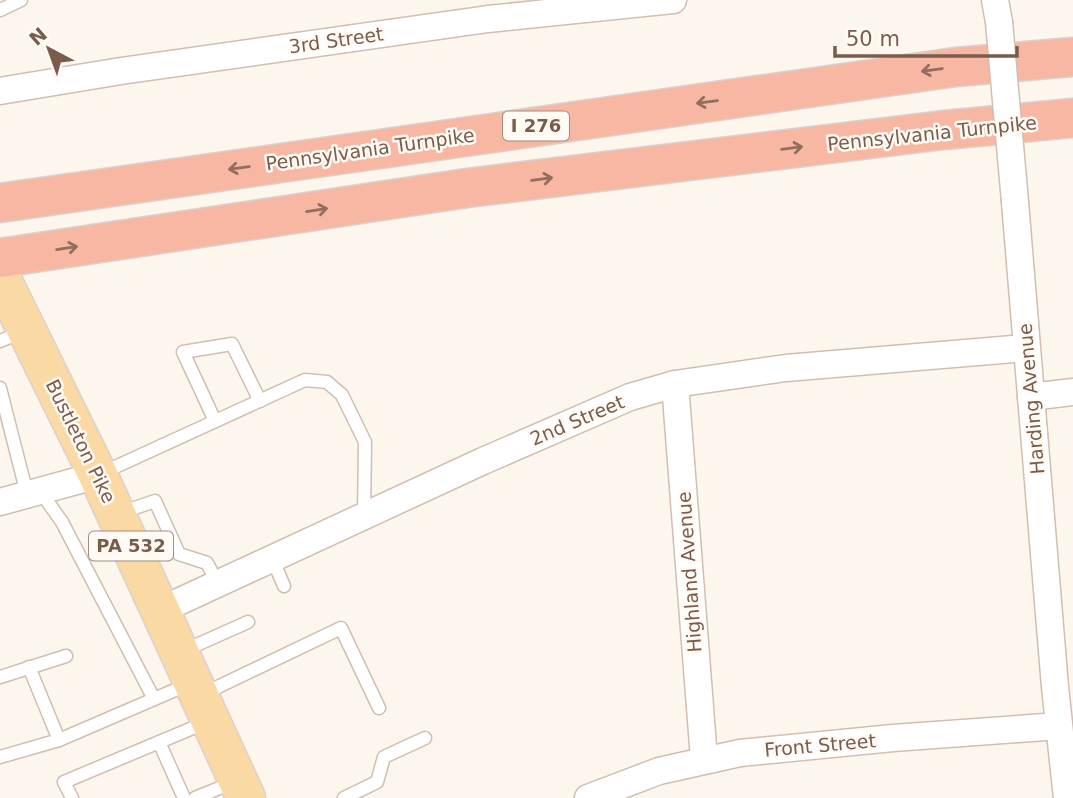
<svg xmlns="http://www.w3.org/2000/svg" width="1073" height="798" font-family="'DejaVu Sans',sans-serif">
<style>
.lines{fill:none;stroke-linecap:round;stroke-linejoin:round}
.service-casing{stroke:#d1beb0;stroke-width:15}
.minor-casing{stroke:#d1beb0;stroke-width:29}
.primary-casing{stroke:#dad1cd;stroke-width:41}
.motorway-casing{stroke:#dad1cd;stroke-width:41}
.service{stroke:#fff;stroke-width:12}
.minor{stroke:#fff;stroke-width:26}
.primary{stroke:#fbd9a5;stroke-width:38}
.motorway{stroke:#f7b7a3;stroke-width:38}
.minor-bridge-casing{stroke:#d1beb0;stroke-width:29;stroke-linecap:butt}
.minor-bridge{stroke:#fff;stroke-width:26}
.oneway{stroke:#936e5e}
.labels{text-anchor:middle;stroke-width:5;stroke-linejoin:round;paint-order:stroke}
.shield{fill:#fffaf3;stroke:#a28b7f;stroke-width:2}
.shield-label{font-size:18px;font-weight:bold;fill:#7a5c4d}
.street-label{font-size:19px;fill:#7a5c4d;stroke:#fffaf3}
</style>
<rect width="100%" height="100%" fill="#fdf6ec"/>
<g class="lines">
<g class="service-casing">
<g id="service">
<polyline points="0,10 21,0"/>
<polyline points="0,341 22,332"/>
<polyline points="0,388 27,494"/>
<polyline points="215,421 183,352 232,344 260,401"/>
<polyline points="102,473 305,380 327,382 342,395 365,442 364,516"/>
<polyline points="40,491 62,522 154,699"/>
<polyline points="120,513 155,501 179,554 207,563 218,584"/>
<polyline points="138,556 173,541"/>
<polyline points="272,558 284,586"/>
<polyline points="183,651 248,622"/>
<polyline points="29,667 59,740"/>
<polyline points="0,677 66,656"/>
<polyline points="203,694 341,628 379,708"/>
<polyline points="159,742 184,798"/>
<polyline points="0,757 59,740 189,684"/>
<polyline points="72,798 64,782 207,722"/>
<polyline points="195,798 234,782"/>
<polyline points="344,798 377,782 384,757 425,738"/>
</g>
</g>
<g class="minor-casing">
<g id="minor">
<polyline points="995,0 999,22"/>
<polyline points="0,91 121,71 488,19 673,0"/>
<polyline points="1015,202 1055,687 1067,798"/>
<polyline points="675,384 704,759"/>
<polyline points="1031,397 1073,392"/>
<polyline points="0,502 98,475"/>
<polyline points="161,610 483,461 630,397 675,384 786,368 1026,348"/>
<polyline points="588,798 659,771 740,753 893,738 1059,726"/>
</g>
</g>
<g class="primary-casing">
<polyline id="primary" points="0,276 98,475 246,798"/>
</g>
<g class="motorway-casing">
<g id="motorway">
<polyline points="0,203 956,67 1073,57"/>
<polyline points="0,258 467,188 944,130 1073,118"/>
</g>
</g>
<use href="#service" class="service"/>
<use href="#minor" class="minor"/>
<use href="#primary" class="primary"/>
<use href="#motorway" class="motorway"/>
<g class="minor-bridge-casing">
<polyline id="minor-bridge" points="999,22 1015,202"/>
</g>
<use href="#minor-bridge" class="minor-bridge"/>
</g>
<defs><path id="oneway-shaft" d="M-6 0H5M1.5-3L5.5 0L1.5 3" fill="none" stroke-width="1.6" stroke-linecap="round" stroke-linejoin="round" transform="scale(1.75)"/></defs>
<g class="oneway">
<use href="#oneway-shaft" transform="translate(932 70) rotate(172)"/>
<use href="#oneway-shaft" transform="translate(707 102) rotate(172)"/>
<use href="#oneway-shaft" transform="translate(792 148) rotate(-7)"/>
<use href="#oneway-shaft" transform="translate(239 168) rotate(172)"/>
<use href="#oneway-shaft" transform="translate(542 179) rotate(-7)"/>
<use href="#oneway-shaft" transform="translate(317 210) rotate(-9)"/>
<use href="#oneway-shaft" transform="translate(67 248) rotate(-9)"/>
</g>
<g class="labels">
<g class="shield">
<rect x="503" y="111.5" width="66" height="29" rx="5"/>
<rect x="89" y="531.5" width="84" height="29" rx="5"/>
</g>
<g class="shield-label">
<text x="536" y="132">I 276</text>
<text x="131" y="552">PA 532</text>
</g>
<g class="street-label">
<text transform="translate(336 40) rotate(-8)" y="7">3rd Street</text>
<text transform="translate(932 133) rotate(-6)" y="7">Pennsylvania Turnpike</text>
<text transform="translate(370 149) rotate(-8)" y="7">Pennsylvania Turnpike</text>
<text transform="translate(1031 399) rotate(-95)" y="7">Harding Avenue</text>
<text transform="translate(577 420) rotate(-23)" y="7">2nd Street</text>
<text transform="translate(81 441) rotate(64)" y="7">Bustleton Pike</text>
<text transform="translate(689 572) rotate(-94)" y="7">Highland Avenue</text>
<text transform="translate(820 745) rotate(-5)" y="7">Front Street</text>
</g>
</g>
<g transform="translate(49 49) rotate(319)" stroke="#fffaf3" stroke-width="5" paint-order="stroke">
<path d="M0-5L12 26L0 18L-12 26Z" fill="#7a5c4d"/>
<text y="-10" font-size="19" font-weight="bold" text-anchor="middle" fill="#7a5c4d">N</text>
</g>
<path d="M835 46v10h182v-10" fill="none" stroke="#7a5c4d" stroke-width="3.5"/>
<text x="846" y="46" font-size="21" fill="#7a5c4d" stroke="#fffaf3" stroke-width="5" paint-order="stroke">50 m</text>
</svg>
